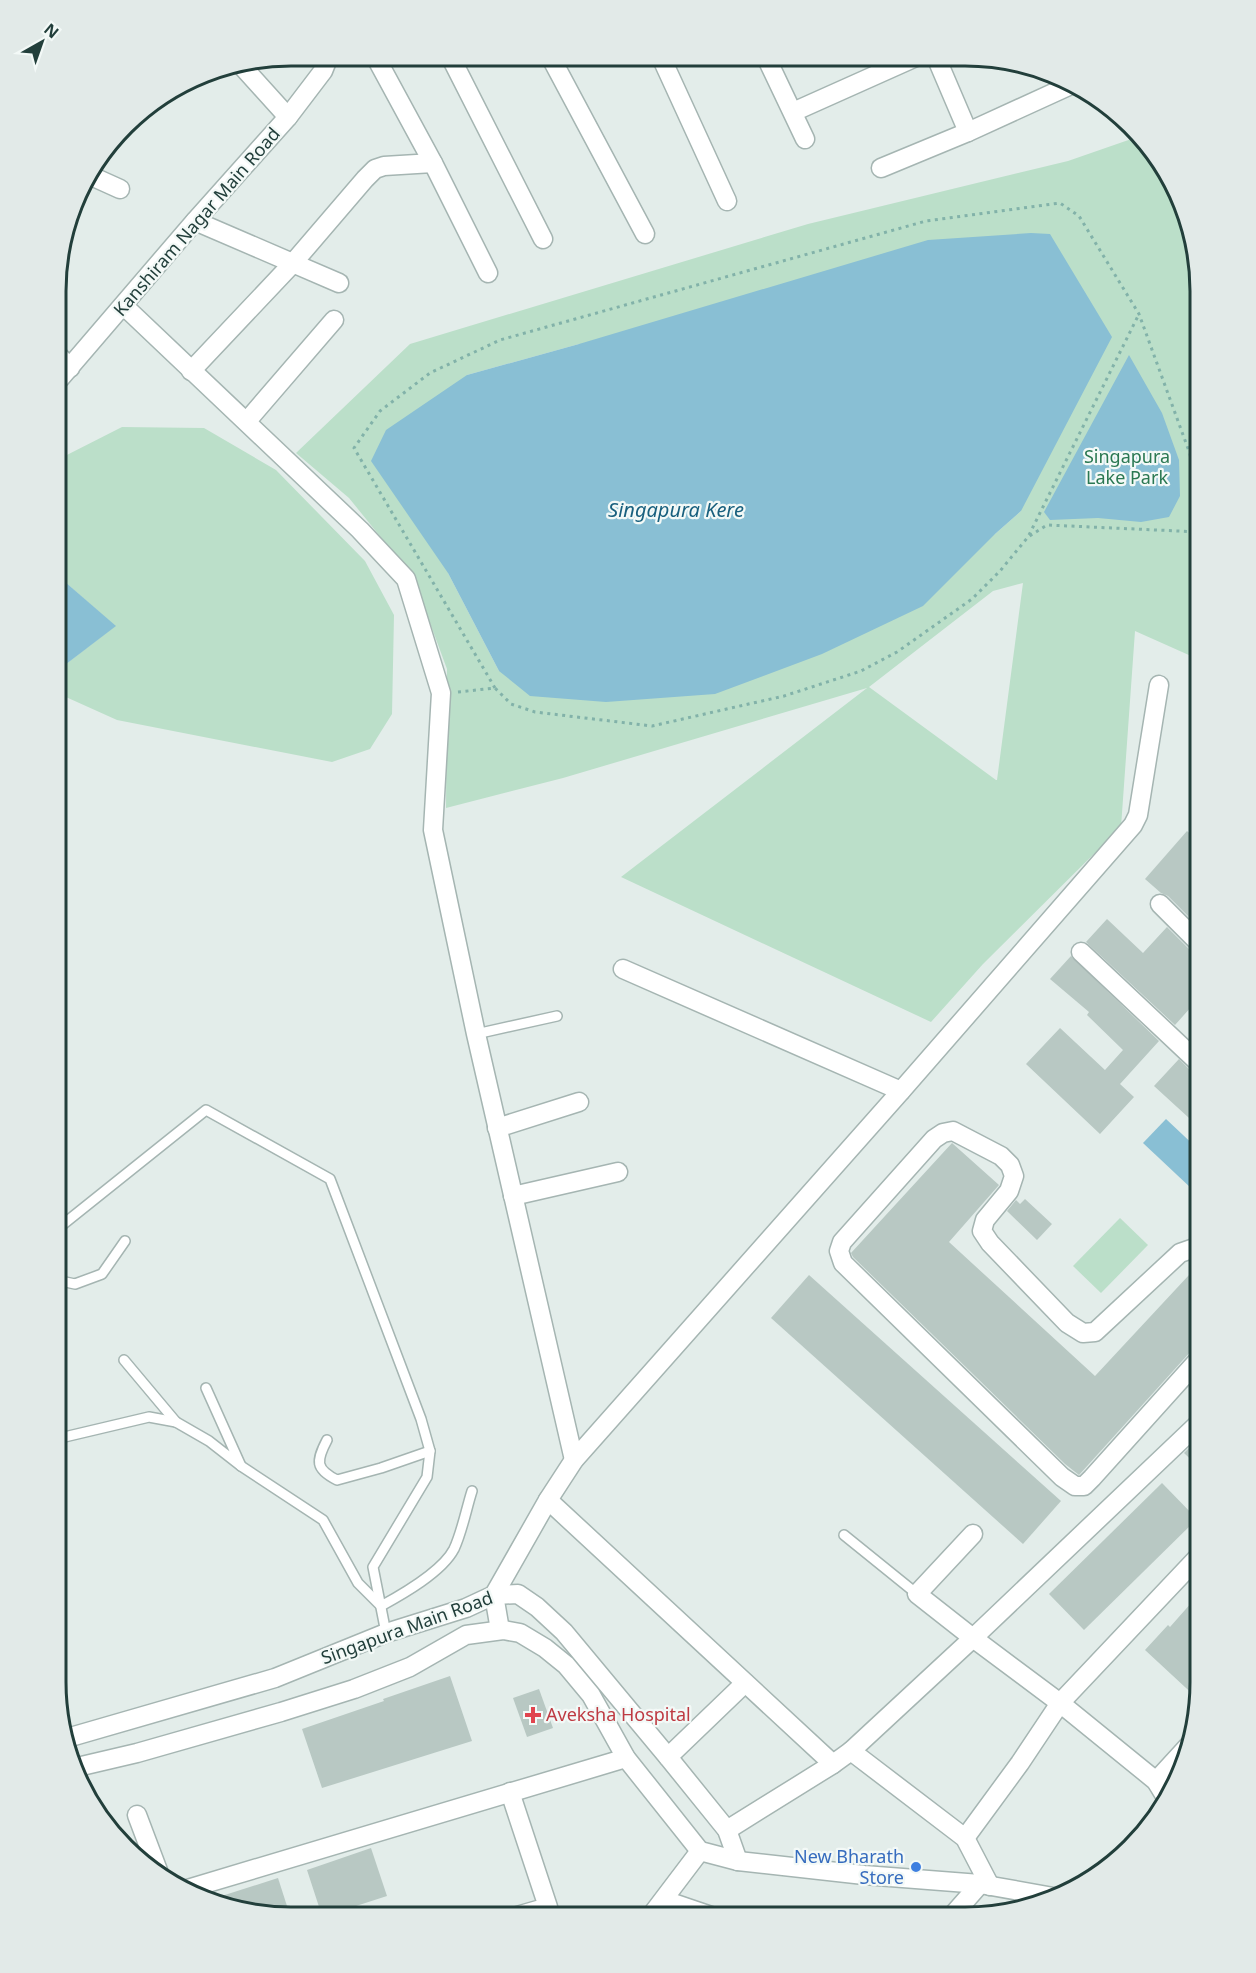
<svg xmlns="http://www.w3.org/2000/svg" width="1256" height="1973" font-family="'Noto Sans',sans-serif">
<style>
.green{fill:#bbdfc9;fill-rule:evenodd}
.water{fill:#89bfd4}
.building{fill:#b8c8c3}
.lines{fill:none;stroke-linecap:round;stroke-linejoin:round}
.service-casing{stroke:#a5b5b2;stroke-width:12}
.minor-casing{stroke:#a5b5b2;stroke-width:21}
.tertiary-casing{stroke:#a5b5b2;stroke-width:21}
.path{stroke:#82b2a9;stroke-width:3;stroke-dasharray:3 4.5;stroke-linecap:butt}
.service{stroke:#fff;stroke-width:9}
.minor{stroke:#fff;stroke-width:18}
.tertiary{stroke:#fff;stroke-width:18}
.health-dot{fill:#e0444e;stroke:#f3f9f7;stroke-width:2}
.shop-dot{fill:#3f7fe0;stroke:#f3f9f7;stroke-width:2}
.labels{text-anchor:middle;stroke-width:4.5;stroke-linejoin:round;paint-order:stroke}
.street-label{font-size:18px;fill:#223f3b;stroke:#f3f9f7}
.park-label{font-size:18px;fill:#2a7852;stroke:#f3f9f7}
.health-label{font-size:18px;fill:#be3a42;stroke:#f3f9f7;text-anchor:start}
.shop-label{font-size:18px;fill:#366cbe;stroke:#f3f9f7;text-anchor:end}
.water-label{font-size:20px;font-style:italic;fill:#19607e;stroke:#f3f9f7}
.rim{fill:none;stroke:#223f3b;stroke-width:3}
</style>
<rect width="100%" height="100%" fill="#e3edea"/>
<g class="green">
<path d="M1140,136L1152,147L1182,200L1200,291V660L1135,631L1121,827L983,964L931,1022L621,877L867,688L563,778L446,808L447,669L413,577L349,498L296,453L410,344L808,224L1068,161ZM579,344L1021,511L995,534L499,671L448,573L467,375ZM1023,583L997,780H996L869,687L993,591Z"/>
<polygon points="122,427 204,428 276,470 365,561 394,615 392,714 370,749 332,762 117,720 57,693 57,671 115,626 57,575 57,460"/>
<polygon points="1120,1218 1148,1245 1101,1293 1073,1266"/>
</g>
<g class="water">
<polygon points="1031,233 1050,234 1112,337 1021,511 995,534 923,606 822,654 715,694 606,702 530,696 499,671 448,573 371,461 386,430 467,375 579,344 928,240"/>
<polygon points="1129,355 1162,413 1179,460 1180,496 1169,517 1141,522 1098,518 1050,520 1044,512"/>
<polygon points="57,575 116,626 57,671"/>
<polygon points="1166,1119 1200,1151 1200,1180 1192,1189 1143,1143"/>
</g>
<g class="building">
<polygon points="1187,831 1200,843 1200,928 1168,896 1161,893 1145,879"/>
<polygon points="1107,919 1143,953 1167,927 1192,952 1200,955 1200,997 1175,1025 1086,942"/>
<polygon points="1071,956 1159,1041 1120,1084 1134,1097 1100,1134 1026,1064 1060,1028 1105,1070 1123,1050 1087,1015 1089,1012 1050,979"/>
<polygon points="1179,1059 1192,1072 1200,1075 1200,1128 1154,1086"/>
<polygon points="952,1143 999,1185 949,1242 1095,1376 1189,1275 1200,1285 1200,1347 1192,1350 1079,1475 1065,1464 853,1257 851,1253"/>
<polygon points="1025,1199 1052,1224 1037,1240 1007,1211 1016,1200 1020,1204"/>
<polygon points="809,1275 1061,1501 1023,1544 771,1318"/>
<polygon points="1200,1437 1200,1468 1184,1453"/>
<polygon points="1162,1483 1197,1519 1084,1630 1049,1594"/>
<polygon points="1200,1593 1200,1698 1199,1700 1145,1650 1168,1625 1170,1627"/>
<polygon points="450,1676 472,1741 322,1788 302,1729 384,1701 383,1699"/>
<polygon points="539,1689 553,1728 527,1737 513,1698"/>
<polygon points="371,1848 387,1896 356,1906 359,1916 322,1916 307,1870"/>
<polygon points="278,1878 287,1906 260,1915 206,1901"/>
</g>
<g class="lines">
<g class="service-casing">
<g id="service">
<polyline points="476,1034 557,1016"/>
<polyline points="56,1230 206,1110 330,1179 421,1419 430,1451 427,1477 373,1567 386,1633"/>
<polyline points="56,1280 75,1284 102,1274 125,1241"/>
<polyline points="124,1360 176,1422 209,1441 241,1466 206,1388"/>
<polyline points="56,1439 149,1417 176,1422"/>
<path d="M327,1440C316,1461 315,1469 337,1480L381,1468L430,1451"/>
<path d="M241,1466L323,1520L358,1583L381,1606C403,1594 442,1572 454,1549C462,1532 466,1510 472,1491"/>
<polyline points="844,1535 917,1594"/>
</g>
</g>
<g class="minor-casing">
<g id="minor">
<polyline points="375,56 433,163 488,273"/>
<polyline points="450,56 543,239"/>
<polyline points="550,56 645,234"/>
<polyline points="661,57 727,201"/>
<polyline points="766,57 805,139"/>
<polyline points="241,65 288,117"/>
<polyline points="793,112 916,57"/>
<polyline points="968,132 1073,84"/>
<polyline points="881,168 968,132 936,57"/>
<polyline points="89,175 120,189"/>
<polyline points="195,221 339,283"/>
<polyline points="124,306 360,530 406,579 441,693 433,830 476,1034 574,1460"/>
<polyline points="57,354 70,368"/>
<polyline points="191,371 293,263 365,179 375,169 384,166 433,163"/>
<polyline points="247,421 334,320"/>
<polyline points="1160,904 1200,944"/>
<polyline points="1081,952 1200,1064"/>
<polyline points="623,969 901,1091"/>
<polyline points="497,1128 579,1102"/>
<polyline points="513,1196 618,1172"/>
<polyline points="1200,1358 1092,1478 1084,1486 1075,1486 1062,1477 843,1263 839,1251 842,1242 934,1139 943,1133 953,1131 1001,1156 1010,1165 1014,1176 1009,1191 985,1220 982,1231 990,1243 1067,1323 1083,1333 1095,1332 1180,1253 1200,1246"/>
<polyline points="548,1500 833,1764"/>
<polyline points="500,1630 494,1595 548,1500 574,1460 901,1091 1133,825 1138,815 1159,685"/>
<polyline points="851,1751 973,1638 917,1594 973,1534"/>
<polyline points="668,1757 745,1683"/>
<polyline points="1156,1781 1189,1745"/>
<polyline points="510,1792 548,1907 517,1916"/>
<polyline points="1167,1799 1156,1781 1060,1703 973,1638 1200,1422"/>
<polyline points="137,1815 160,1876"/>
<polyline points="727,1830 833,1764 851,1751 965,1838 990,1886"/>
<polyline points="965,1838 1020,1763 1060,1703 1200,1555"/>
<polyline points="184,1890 626,1758"/>
<polyline points="664,1900 714,1917"/>
<polyline points="650,1917 700,1851"/>
<polyline points="951,1917 980,1884"/>
</g>
</g>
<g class="tertiary-casing">
<g id="tertiary">
<polyline points="57,382 195,221 288,117 323,71 329,56"/>
<polyline points="67,1738 275,1678 386,1633 466,1608 494,1595 518,1594 537,1607 564,1632 668,1757 727,1830 738,1861"/>
<polyline points="73,1768 137,1753 281,1712 354,1689 410,1667 466,1635 503,1630 520,1633 545,1648 566,1665 591,1695 626,1758 700,1851 738,1861 864,1875 980,1884 1059,1898"/>
</g>
</g>
<g class="path">
<polyline points="1029,535 1139,314"/>
<polyline points="495,688 354,448 380,411 430,373 500,340 926,221 1060,203 1079,216 1139,314 1190,454 1200,520"/>
<polyline points="458,692 495,688 511,704 535,712 652,726 784,696 861,671 897,652 972,599 1000,571 1028,537 1047,525 1200,532"/>
</g>
<use href="#service" class="service"/>
<use href="#minor" class="minor"/>
<use href="#tertiary" class="tertiary"/>
</g>
<path class="health-dot" d="M530 1706h6v6h6v6h-6v6h-6v-6h-6v-6h6z"/>
<circle class="shop-dot" cx="916" cy="1867" r="6"/>
<g class="labels">
<g class="street-label">
<text transform="translate(197 222) rotate(-49)" y="6">Kanshiram Nagar Main Road</text>
<text transform="translate(407 1628) rotate(-20)" y="6">Singapura Main Road</text>
</g>
<g class="park-label">
<text x="1127" y="463">Singapura<tspan x="1127" dy="21">Lake Park</tspan></text>
</g>
<g class="health-label">
<text x="546" y="1721">Aveksha Hospital</text>
</g>
<g class="shop-label">
<text x="904" y="1863">New Bharath<tspan x="904" dy="21">Store</tspan></text>
</g>
<g class="water-label">
<text x="676" y="517">Singapura Kere</text>
</g>
</g>
<path d="M0 0H1256V1973H0ZM291 66H965A225 225 0 0 1 1190 291V1682A225 225 0 0 1 965 1907H291A225 225 0 0 1 66 1682V291A225 225 0 0 1 291 66Z" fill="#e2eae8" fill-rule="evenodd"/>
<path class="rim" d="M291 66H965A225 225 0 0 1 1190 291V1682A225 225 0 0 1 965 1907H291A225 225 0 0 1 66 1682V291A225 225 0 0 1 291 66Z"/>
<g transform="translate(42 42) rotate(40)" stroke="#f3f9f7" stroke-width="4.5" paint-order="stroke">
<path d="M0-4.5L10 22L0 15L-10 22Z" fill="#223f3b"/>
<text y="-9" font-size="16" font-weight="bold" text-anchor="middle" fill="#223f3b">N</text>
</g>
</svg>
